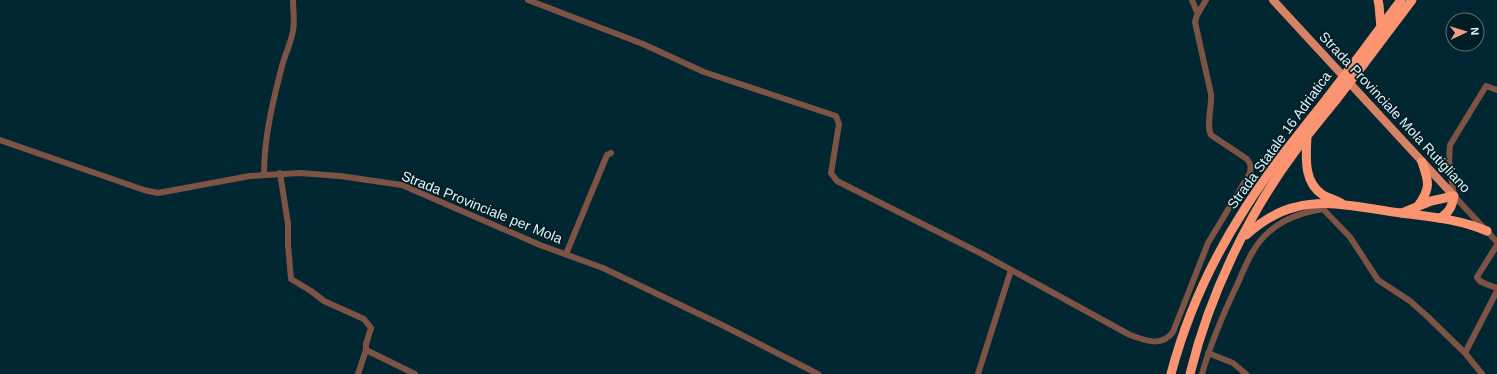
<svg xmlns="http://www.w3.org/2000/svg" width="1497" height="374" font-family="Arial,sans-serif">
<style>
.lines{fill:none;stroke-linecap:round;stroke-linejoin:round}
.minor{stroke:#7d5345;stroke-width:6}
.major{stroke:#d88265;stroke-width:8}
.highway{stroke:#fc9471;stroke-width:9}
.highway-bridge{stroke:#fc9471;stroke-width:9}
.labels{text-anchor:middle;stroke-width:3.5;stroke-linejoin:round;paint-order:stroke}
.street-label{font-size:14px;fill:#dff3fa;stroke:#011d24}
</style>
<rect width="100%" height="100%" fill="#002731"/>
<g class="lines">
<g class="minor">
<path d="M528,0L643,44L704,72L836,116L839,124L831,173L837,181L984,255L1130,335C1146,341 1162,347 1173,332L1208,243L1250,173C1251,167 1251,164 1247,159L1211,135C1206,125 1212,106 1211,94L1195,22L1197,15L1206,0"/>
<polyline points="1192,0 1196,10 1199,12"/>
<polyline points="1497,90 1486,86 1450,145 1449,161 1454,196 1497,242"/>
<polyline points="0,140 144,190 158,193 250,176 300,173 340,176 402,185 540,245 603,268 720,324 818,374"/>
<polyline points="280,173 288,224 288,245 291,279 311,291 324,301 364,319 371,328 366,344 366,350 415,374"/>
<path d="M264,174C264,137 273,101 282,66C285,54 291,43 293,31C295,21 293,10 293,0"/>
<path d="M1497,245L1477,277C1480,284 1490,285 1497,288"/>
<polyline points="566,254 607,155 611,153"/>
<polyline points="1208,353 1233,363 1246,374"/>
<polyline points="1465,353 1497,291"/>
<polyline points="358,374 366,350"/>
<polyline points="978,374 1011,270"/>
<path d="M1202,374C1211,342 1224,312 1238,283C1246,264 1254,244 1270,231C1285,218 1304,212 1323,209L1350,237L1378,280L1410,301L1428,317L1465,353L1482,374"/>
</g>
<polyline class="major" points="1273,0 1454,196"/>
<g class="highway">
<polyline points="1378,0 1379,5 1381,28"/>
<polyline points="1357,59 1401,0"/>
<polyline points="1363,65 1412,0"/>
<path d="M1307,136C1306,157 1303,182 1323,195C1329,198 1335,200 1341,203"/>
<path d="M1418,206C1431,188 1429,182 1422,162"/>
<path d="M1402,213L1431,201L1454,196C1452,206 1450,212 1440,218"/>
<path d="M1246,235C1260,223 1277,211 1296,207C1330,198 1367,209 1401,213C1432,217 1459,219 1487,231"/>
<path d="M1171,374C1186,317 1212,260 1244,210C1269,170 1299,134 1328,97"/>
<path d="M1190,374C1209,296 1248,214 1296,150C1309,133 1323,116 1336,100"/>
</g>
<g class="highway-bridge">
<polyline points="1328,97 1357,59"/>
<polyline points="1336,100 1363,65"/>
</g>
</g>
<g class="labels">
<g class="street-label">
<text transform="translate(1395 112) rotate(47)" y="5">Strada Provinciale Mola Rutigliano</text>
<text transform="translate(1279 140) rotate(-54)" y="5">Strada Statale 16 Adriatica</text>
<text transform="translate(482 207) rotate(22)" y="5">Strada Provinciale per Mola</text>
</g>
</g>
<g transform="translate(1465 32) rotate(86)"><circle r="19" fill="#011d24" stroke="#5a737a"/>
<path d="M0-3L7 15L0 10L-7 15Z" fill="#f39f84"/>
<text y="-6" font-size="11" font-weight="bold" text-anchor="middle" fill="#dff3fa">N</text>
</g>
</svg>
